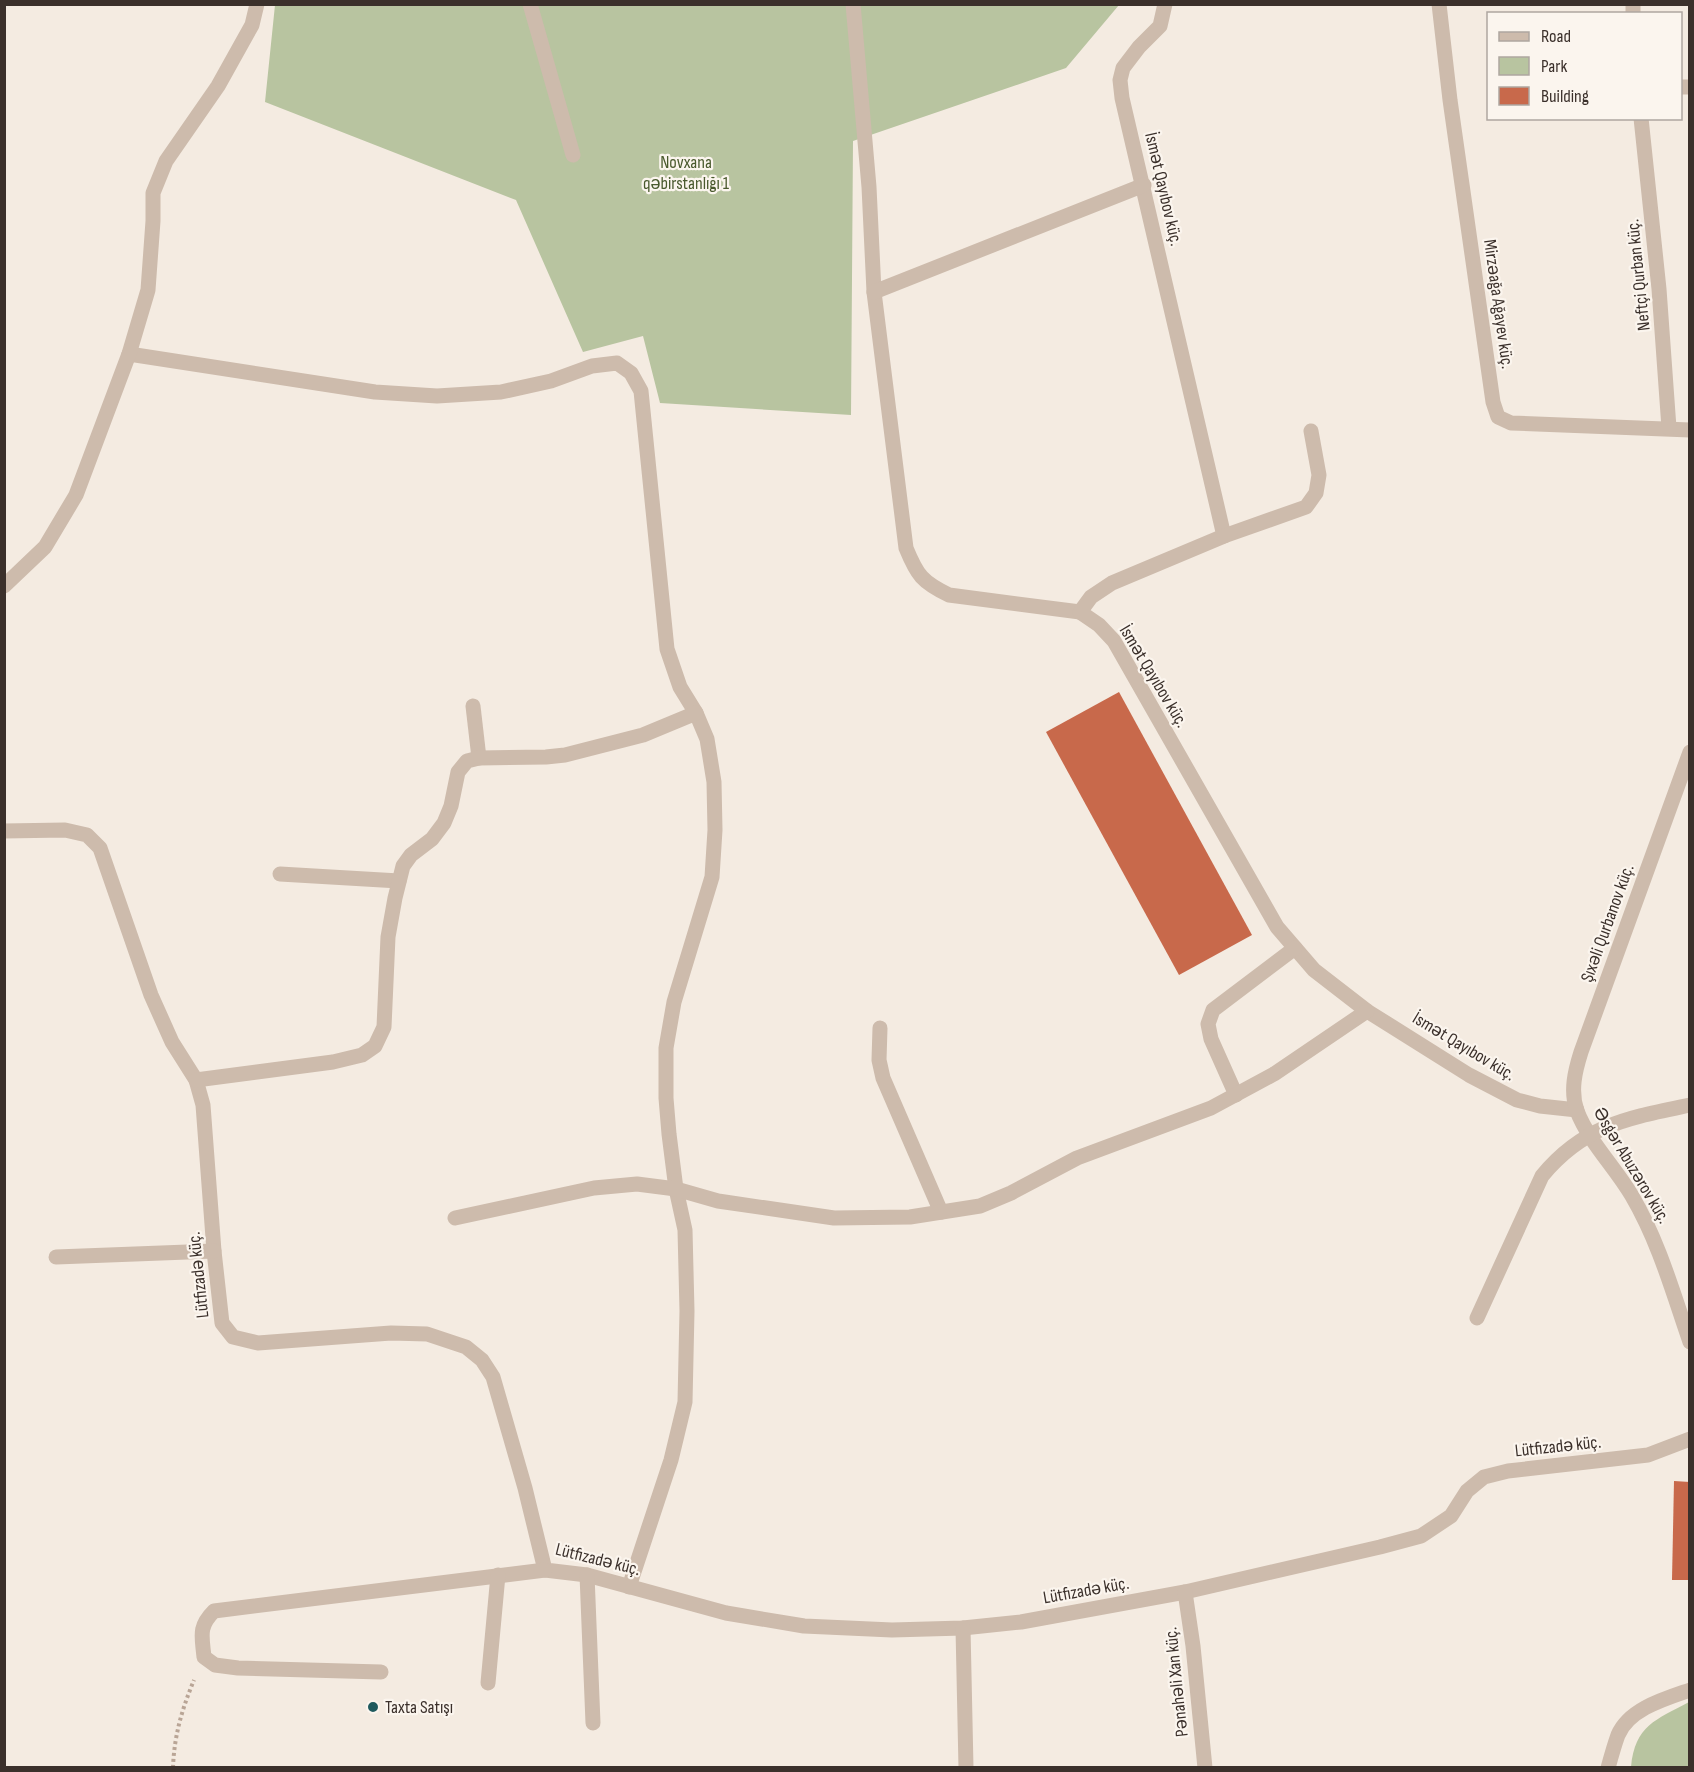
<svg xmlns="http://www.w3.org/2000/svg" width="1694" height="1772" font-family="'Sofia Sans Condensed',sans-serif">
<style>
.green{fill:#b8c4a0}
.building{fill:#c8694b}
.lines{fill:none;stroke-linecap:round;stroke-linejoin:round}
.path{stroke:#b9a596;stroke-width:4;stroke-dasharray:3 3;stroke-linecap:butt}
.minor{stroke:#cdbbac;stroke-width:15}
.poi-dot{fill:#1f5a5e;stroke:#fbf5ee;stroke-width:2}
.labels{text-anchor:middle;stroke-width:4.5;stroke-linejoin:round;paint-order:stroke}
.park-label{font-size:18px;fill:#4a5a2e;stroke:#fbf5ee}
.street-label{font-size:18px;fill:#3b302b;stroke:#fbf5ee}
.poi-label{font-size:18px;fill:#3b302b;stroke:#fbf5ee;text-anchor:start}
</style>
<rect width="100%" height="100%" fill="#f4ebe1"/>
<g class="green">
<polygon points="275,5 1119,5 1066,68 853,141 851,415 660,403 643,336 583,352 516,200 265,102"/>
<path d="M1689,1702V1767H1631C1635,1725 1656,1720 1689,1702Z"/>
</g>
<g class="building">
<polygon points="1119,692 1252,935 1179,975 1046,732"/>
<polygon points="1674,1481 1690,1482 1690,1580 1672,1580"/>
</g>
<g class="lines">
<path class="path" d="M173,1768C174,1736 182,1709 194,1680"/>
<g class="minor">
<polyline points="530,4 573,155"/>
<path d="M853,4L869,187L874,292L906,548C917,575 922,582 949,595L1080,612"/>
<polyline points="1165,4 1160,26 1139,47 1123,68 1120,80 1122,98 1224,536 1112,583 1091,597 1080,612 1099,625 1114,641 1277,927 1314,970 1367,1011 1469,1075 1517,1100 1540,1106 1577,1110"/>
<polyline points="1439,4 1450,100 1493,402 1498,417 1511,423 1690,430"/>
<polyline points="1633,4 1633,14"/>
<polyline points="1680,87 1690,87"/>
<polyline points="1641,118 1659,289 1669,428"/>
<polyline points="874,292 1144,185"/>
<polyline points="129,354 375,392 437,396 501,392 551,381 592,366 617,363 631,373 641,391 667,649 680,687 696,713 707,739 714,782 715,830 712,877 674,1002 666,1048 666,1098 669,1134 676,1189 685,1230 687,1311 685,1402 671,1460 629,1587"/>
<polyline points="1224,536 1306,507 1316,493 1319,475 1311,431"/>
<polyline points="4,586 45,547 76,495 129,354 148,290 153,221 153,193 166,161 218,86 252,25 257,4"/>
<polyline points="473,706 479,758"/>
<path d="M1690,752L1581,1052C1575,1071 1570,1091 1577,1111C1589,1142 1615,1167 1632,1196C1659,1242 1673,1293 1690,1342"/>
<polyline points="4,831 65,830 87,835 100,848 151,995 172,1042 196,1080 203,1105 214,1251 222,1323 233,1337 258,1343 391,1333 427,1334 466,1347 482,1360 493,1377 525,1488 545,1570 587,1575 726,1613 804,1626 892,1630 963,1628 1021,1622 1185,1592 1380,1547 1421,1536 1451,1516 1467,1491 1484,1477 1508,1471 1648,1455 1690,1439"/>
<polyline points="280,874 399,881"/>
<polyline points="880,1028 879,1060 883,1078 941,1212"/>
<polyline points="196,1080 333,1062 362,1055 375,1046 384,1027 388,937 395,898 403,866 411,855 432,839 444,823 451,806 458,772 467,761 479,758 546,757 565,755 643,735 696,713"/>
<polyline points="1236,1095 1211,1039 1208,1024 1213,1010 1295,948"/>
<polyline points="455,1218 594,1188 637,1184 676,1189 718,1201 834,1218 910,1217 980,1206 1011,1193 1077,1158 1211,1108 1274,1074 1367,1011"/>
<polyline points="56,1257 214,1251"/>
<path d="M1477,1318L1542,1176C1584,1125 1628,1118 1690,1105"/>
<polyline points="587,1575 593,1723"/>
<polyline points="1185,1592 1193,1646 1205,1768"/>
<polyline points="963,1628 966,1768"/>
<path d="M381,1672L238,1668L215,1665L204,1657C202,1636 198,1627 214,1611L545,1570"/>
<polyline points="488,1683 498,1575"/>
<path d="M1608,1768C1611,1757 1614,1746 1618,1735C1629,1709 1664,1699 1690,1690"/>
</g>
</g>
<circle class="poi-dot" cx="373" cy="1707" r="6"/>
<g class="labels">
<g class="park-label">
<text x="686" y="168">Novxana<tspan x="686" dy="21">qəbirstanlığı 1</tspan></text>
</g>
<g class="street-label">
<text transform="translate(1164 189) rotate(77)" y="6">İsmət Qayıbov küç.</text>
<text transform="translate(1638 275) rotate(-96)" y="6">Neftçi Qurban küç.</text>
<text transform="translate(1499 304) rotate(82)" y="6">Mirzəağa Ağayev küç.</text>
<text transform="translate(1154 676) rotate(59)" y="6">İsmət Qayıbov küç.</text>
<text transform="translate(1607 923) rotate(-70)" y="6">Şıxəli Qurbanov küç.</text>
<text transform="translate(1464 1046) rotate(31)" y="6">İsmət Qayıbov küç.</text>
<text transform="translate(1632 1165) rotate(59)" y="6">Əsgər Abuzərov küç.</text>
<text transform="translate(198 1275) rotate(-96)" y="6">Lütfizadə küç.</text>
<text transform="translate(1558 1446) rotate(-6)" y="6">Lütfizadə küç.</text>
<text transform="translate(598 1559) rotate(14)" y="6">Lütfizadə küç.</text>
<text transform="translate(1086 1590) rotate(-10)" y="6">Lütfizadə küç.</text>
<text transform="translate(1176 1682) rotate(-96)" y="6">Pənahəli Xan küç.</text>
</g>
<g class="poi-label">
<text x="385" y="1713">Taxta Satışı</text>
</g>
</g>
<rect width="1694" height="1772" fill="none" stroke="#3b302b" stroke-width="12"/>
<rect x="1487" y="12" width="195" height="108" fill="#fbf5ee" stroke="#aea6a0" stroke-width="1.5"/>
<rect x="1499" y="32" width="30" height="9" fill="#cdbbac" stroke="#aea6a0" stroke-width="1.5"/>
<text x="1541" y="42" font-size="18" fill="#3b302b">Road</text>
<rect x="1499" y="57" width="30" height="18" fill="#b8c4a0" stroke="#aea6a0" stroke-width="1.5"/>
<text x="1541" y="72" font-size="18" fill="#3b302b">Park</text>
<rect x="1499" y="87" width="30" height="18" fill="#c8694b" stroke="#aea6a0" stroke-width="1.5"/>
<text x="1541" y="102" font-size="18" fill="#3b302b">Building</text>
</svg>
